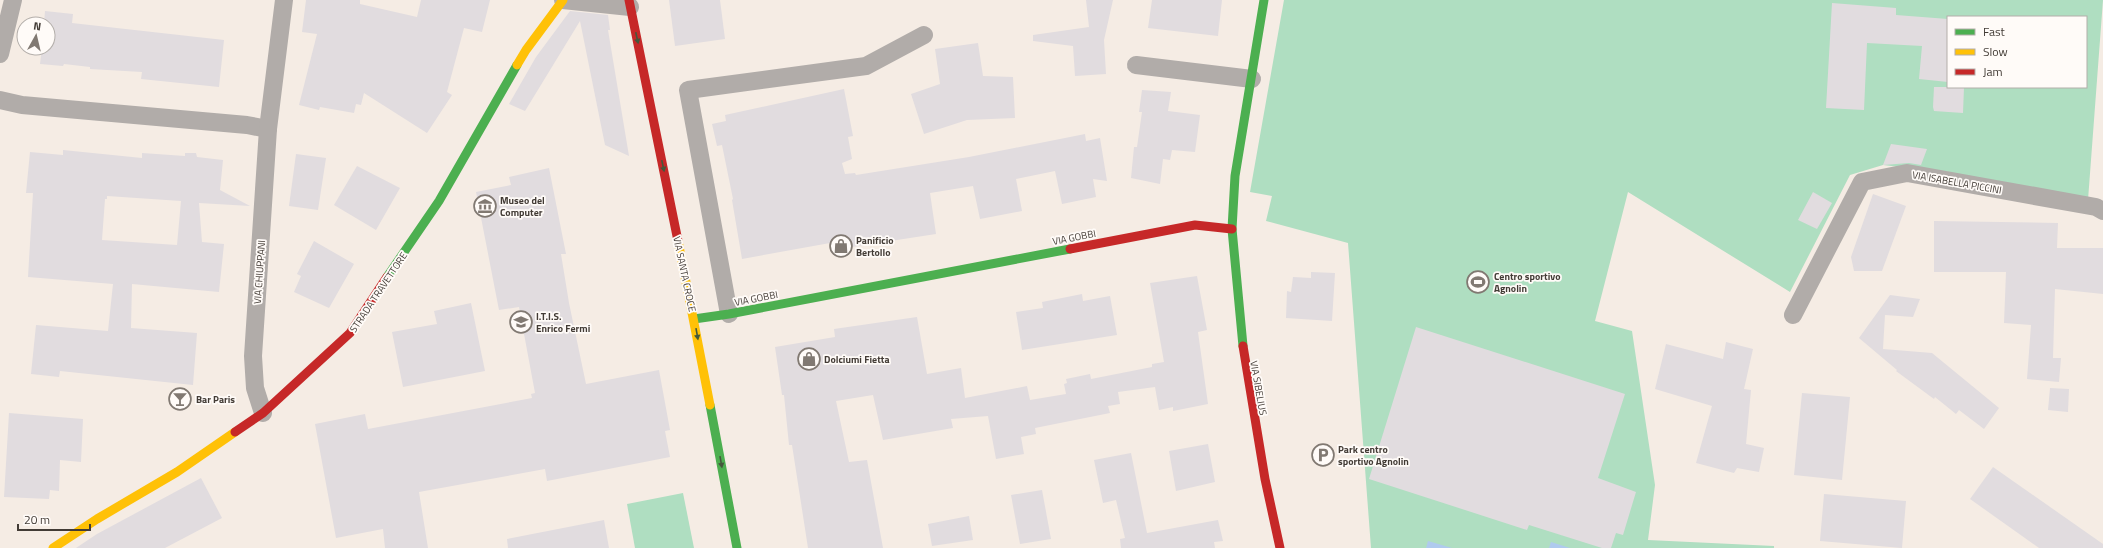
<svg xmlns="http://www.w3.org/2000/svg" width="2103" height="548" font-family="'Titillium Web',sans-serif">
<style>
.green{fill:#afdec1;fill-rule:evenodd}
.water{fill:#afcaee}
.building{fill:#e1dcdf;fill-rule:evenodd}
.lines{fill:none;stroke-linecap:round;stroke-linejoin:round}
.street{stroke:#b1aca9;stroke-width:18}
.fast{stroke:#4caf50;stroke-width:9}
.slow{stroke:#ffc107;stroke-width:9}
.jam{stroke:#c62828;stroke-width:9}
.oneway{fill:#44583c}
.labels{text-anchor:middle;stroke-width:3.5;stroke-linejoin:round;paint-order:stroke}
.street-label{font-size:10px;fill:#423b35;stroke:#fffbf8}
.poi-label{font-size:10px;font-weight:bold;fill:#423b35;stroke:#fffbf8;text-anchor:start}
</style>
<rect width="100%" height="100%" fill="#f5ece4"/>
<g class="green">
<path d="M1284,0H2103L2088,200L1950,173L1883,165L1850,175L1790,292L1628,192L1595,321L1632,331L1655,485L1648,540L1774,546V548H1371L1348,243L1266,221L1272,196L1250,192ZM1948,17H2086V87H1948Z"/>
<polygon points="683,493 694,548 635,548 627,504"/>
</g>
<g class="water">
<polygon points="1428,541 1452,548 1426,548"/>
<polygon points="1551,542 1570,548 1549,548"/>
</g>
<g class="building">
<polygon points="306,0 360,0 360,4 417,17 421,0 490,0 482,32 464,28 447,92 452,95 427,133 364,93 361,105 356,104 354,113 320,107 319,110 299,105 317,34 302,32"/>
<polygon points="669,0 720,0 725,39 675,46"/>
<polygon points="1086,0 1113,0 1104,40 1106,74 1075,76 1073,46 1033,41 1033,35 1089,27"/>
<polygon points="1152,0 1222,0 1218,36 1148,28"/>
<polygon points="1832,3 1896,8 1896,15 1948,19 1948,82 1919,79 1922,46 1867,43 1864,110 1826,108"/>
<polygon points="45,11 73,14 72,23 224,40 219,87 141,79 142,72 90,69 90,67 64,64 63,66 40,64 42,48 48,48 48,24 44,24"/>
<polygon points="570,11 608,15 610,30 608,30 629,156 605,145 580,21 525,111 509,104 536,57"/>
<polygon points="978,43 983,76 1013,77 1015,118 967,120 924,134 911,94 940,84 935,49"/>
<polygon points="1934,87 1964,87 1963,113 1934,111 1933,107"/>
<polygon points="844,89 853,136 848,137 852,159 842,163 845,174 855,173 856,175 969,157 1085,134 1086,141 1100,138 1107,181 1093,179 1096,197 1062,204 1055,171 1016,179 1022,211 980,219 973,186 930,193 936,234 832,250 830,243 742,259 732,200 733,199 722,145 717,146 712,124 726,121 725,115"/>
<polygon points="1142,90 1171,92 1168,111 1200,115 1195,152 1172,150 1170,160 1163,159 1160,184 1131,178 1134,147 1137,147 1142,112 1139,112"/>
<polygon points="1891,144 1927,149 1921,165 1909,163 1883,165"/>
<path d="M63,150L142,158V153L185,156V153H196L197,157L223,160L220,190L250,206L199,203L202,242L224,244L219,292L132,284L131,328L197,333L193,385L60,371L59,377L31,374L36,325L108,331L113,284L28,277L33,193H26L30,152L63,155ZM107,196L181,201L177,245L102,240L105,199H107Z"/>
<polygon points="296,154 326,158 318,210 289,206"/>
<polygon points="357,166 400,188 376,230 334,205"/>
<polygon points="549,168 566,254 561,254 569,303 586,384 659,370 670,430 665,431 670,457 547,481 545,469 419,492 428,548 385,548 383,529 336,538 315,424 365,414 368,429 532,398 531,394 535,393 519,307 499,310 476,192 511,185 509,177"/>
<polygon points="1813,192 1832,203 1817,229 1798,220"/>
<polygon points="1873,194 1906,206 1882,271 1854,271 1851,257"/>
<polygon points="1934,221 2058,223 2057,248 2103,248 2103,294 2055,289 2053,358 2061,358 2059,382 2027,379 2031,325 2004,323 2006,272 1934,272"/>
<polygon points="314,241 354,264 329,308 294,292 301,276 297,274"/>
<polygon points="1311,272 1335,273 1332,321 1286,318 1287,291 1291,292 1293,277 1311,278"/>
<polygon points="1197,276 1207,330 1198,332 1208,404 1173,411 1173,407 1159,410 1155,387 1118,392 1120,404 1108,406 1110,413 1035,428 1036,434 1021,437 1024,454 996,459 988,416 951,419 953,428 883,440 873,395 836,401 849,462 867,460 883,548 808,548 792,445 789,445 784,395 782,395 775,347 835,337 834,329 917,317 927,374 961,368 965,398 1027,386 1030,400 1066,394 1064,384 1067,383 1066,379 1090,374 1091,379 1152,367 1152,364 1164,362 1150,283"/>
<polygon points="1082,294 1083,301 1110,296 1117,335 1022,350 1016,312 1043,308 1042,302"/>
<polygon points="1890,295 1920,299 1913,317 1885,315 1883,349 1932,353 1999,408 1984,429 1959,410 1956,414 1935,397 1934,399 1896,371 1897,370 1859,338"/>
<polygon points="471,303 485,371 403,387 392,332 437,324 434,311"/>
<polygon points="1416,327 1625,394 1598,478 1636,492 1623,535 1616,533 1611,548 1602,548 1529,525 1527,530 1369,479"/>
<polygon points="1726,342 1753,349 1744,389 1751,390 1746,444 1764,448 1759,472 1737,468 1734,473 1696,463 1712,406 1655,389 1666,344 1723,359"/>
<polygon points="2050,388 2069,389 2068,412 2048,410"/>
<polygon points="1802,393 1850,397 1842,480 1794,475"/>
<polygon points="9,413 83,419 81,462 60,460 59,491 50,490 49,499 4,497"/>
<polygon points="1208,444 1215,482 1176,491 1169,451"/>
<polygon points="1131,453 1147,533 1218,520 1223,541 1214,542 1215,548 1121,548 1120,539 1125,538 1116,500 1103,503 1094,460"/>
<polygon points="1993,467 2103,544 2103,548 2039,548 1970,499"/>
<polygon points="201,478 222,518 165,548 76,548 97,534"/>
<polygon points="1042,490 1051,539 1020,544 1011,495"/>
<polygon points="1824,494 1906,501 1902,548 1820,541"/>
<polygon points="969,516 973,540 932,546 928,524"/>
<polygon points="604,520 609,548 508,548 507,539"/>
</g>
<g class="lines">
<g class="street">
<polyline points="563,0 630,7"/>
<polyline points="0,54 13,0"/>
<polyline points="1136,65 1252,79"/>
<polyline points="0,100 22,105 247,125 268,129"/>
<polyline points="729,314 688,90 866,66 924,35"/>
<polyline points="1793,315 1862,182 1907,173 2096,207 2103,211"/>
<polyline points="263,413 255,388 253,356 268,129 284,0"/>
</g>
<g class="fast">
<polyline points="387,277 439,201 517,65"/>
<polyline points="694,319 729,314 1070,249"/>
<polyline points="1243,346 1232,229 1235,176 1264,0"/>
<polyline points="710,405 737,548"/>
</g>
<g class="slow">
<polyline points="517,65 526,50 563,0"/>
<polyline points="678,241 710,405"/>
<polyline points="53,548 97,519 177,472 235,432"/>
</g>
<g class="jam">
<polyline points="629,0 678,241"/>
<polyline points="1070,249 1195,225 1232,229"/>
<polyline points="1243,346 1265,479 1280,548"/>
<polyline points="235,432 263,413 350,333 387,277"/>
</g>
</g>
<defs><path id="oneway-solid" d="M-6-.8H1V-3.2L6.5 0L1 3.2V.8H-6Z"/></defs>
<g class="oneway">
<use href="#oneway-solid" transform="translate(637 38) rotate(78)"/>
<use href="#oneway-solid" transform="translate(663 166) rotate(78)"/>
<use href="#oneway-solid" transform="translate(697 334) rotate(80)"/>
<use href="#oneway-solid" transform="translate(721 462) rotate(80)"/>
</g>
<defs>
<g id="museum-ring" transform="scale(1.15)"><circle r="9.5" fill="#fffbf8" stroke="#817972" stroke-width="1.5"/><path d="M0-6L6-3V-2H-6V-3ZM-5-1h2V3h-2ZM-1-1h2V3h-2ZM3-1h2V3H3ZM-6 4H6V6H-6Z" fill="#817972"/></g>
<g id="shop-ring" transform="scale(1.15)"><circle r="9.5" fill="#fffbf8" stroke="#817972" stroke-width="1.5"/><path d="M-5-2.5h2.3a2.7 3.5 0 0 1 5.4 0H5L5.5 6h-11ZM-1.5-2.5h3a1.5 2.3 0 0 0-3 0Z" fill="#817972"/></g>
<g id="stadium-ring" transform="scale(1.15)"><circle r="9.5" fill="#fffbf8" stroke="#817972" stroke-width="1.5"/><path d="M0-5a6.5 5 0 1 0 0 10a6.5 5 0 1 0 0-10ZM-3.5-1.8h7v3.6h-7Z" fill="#817972"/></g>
<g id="school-ring" transform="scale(1.15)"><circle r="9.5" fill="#fffbf8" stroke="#817972" stroke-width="1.5"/><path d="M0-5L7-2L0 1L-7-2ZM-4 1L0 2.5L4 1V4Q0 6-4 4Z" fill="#817972"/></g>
<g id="bar-ring" transform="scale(1.15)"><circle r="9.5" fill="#fffbf8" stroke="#817972" stroke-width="1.5"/><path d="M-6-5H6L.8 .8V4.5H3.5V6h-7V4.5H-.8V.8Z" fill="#817972"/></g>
<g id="parking-ring" transform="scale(1.15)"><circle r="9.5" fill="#fffbf8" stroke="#817972" stroke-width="1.5"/><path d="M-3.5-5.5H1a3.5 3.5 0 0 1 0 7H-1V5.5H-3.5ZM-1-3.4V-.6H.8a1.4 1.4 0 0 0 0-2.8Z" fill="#817972"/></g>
</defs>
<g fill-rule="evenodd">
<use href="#museum-ring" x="485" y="206"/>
<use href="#shop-ring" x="841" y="246"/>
<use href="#stadium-ring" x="1478" y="282"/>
<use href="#school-ring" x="521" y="322"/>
<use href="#shop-ring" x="809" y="359"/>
<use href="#bar-ring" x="180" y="399"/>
<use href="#parking-ring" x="1323" y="455"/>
</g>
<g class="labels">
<g class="street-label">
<text transform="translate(1957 182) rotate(10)" y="4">VIA ISABELLA PICCINI</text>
<text transform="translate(1074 237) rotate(-11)" y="4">VIA GOBBI</text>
<text transform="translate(259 272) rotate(-86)" y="4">VIA CHIUPPANI</text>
<text transform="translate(685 274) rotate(78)" y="4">VIA SANTA CROCE</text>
<text transform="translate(378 292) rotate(-56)" y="4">STRADA TRAVETTORE</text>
<text transform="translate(756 298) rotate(-11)" y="4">VIA GOBBI</text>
<text transform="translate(1259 388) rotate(80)" y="4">VIA SIBELIUS</text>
</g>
<g class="poi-label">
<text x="500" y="204">Museo del<tspan x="500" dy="12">Computer</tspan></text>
<text x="856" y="244">Panificio<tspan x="856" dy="12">Bertollo</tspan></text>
<text x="1494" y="280">Centro sportivo<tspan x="1494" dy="12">Agnolin</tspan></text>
<text x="536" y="320">I.T.I.S.<tspan x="536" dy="12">Enrico Fermi</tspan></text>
<text x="824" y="363">Dolciumi Fietta</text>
<text x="196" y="403">Bar Paris</text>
<text x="1338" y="453">Park centro<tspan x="1338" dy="12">sportivo Agnolin</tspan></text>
</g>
</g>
<rect x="1947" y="16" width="140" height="72" fill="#fffbf8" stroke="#b3aeaa"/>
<rect x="1955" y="29" width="20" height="6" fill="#4caf50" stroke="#b3aeaa"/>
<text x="1983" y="36" font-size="12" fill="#423b35">Fast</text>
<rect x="1955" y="49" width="20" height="6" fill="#ffc107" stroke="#b3aeaa"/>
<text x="1983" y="56" font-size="12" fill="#423b35">Slow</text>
<rect x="1955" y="69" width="20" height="6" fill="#c62828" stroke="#b3aeaa"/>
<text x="1983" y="76" font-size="12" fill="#423b35">Jam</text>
<g transform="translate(36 36) rotate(8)"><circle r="19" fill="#fffbf8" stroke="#b3aeaa"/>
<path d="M0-3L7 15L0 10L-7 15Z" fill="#817972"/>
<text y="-6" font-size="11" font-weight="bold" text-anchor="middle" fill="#423b35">N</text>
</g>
<path d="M18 524v6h72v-6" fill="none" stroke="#423b35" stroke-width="2"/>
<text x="24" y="524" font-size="12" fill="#423b35" stroke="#fffbf8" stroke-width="3" paint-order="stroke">20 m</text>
</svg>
